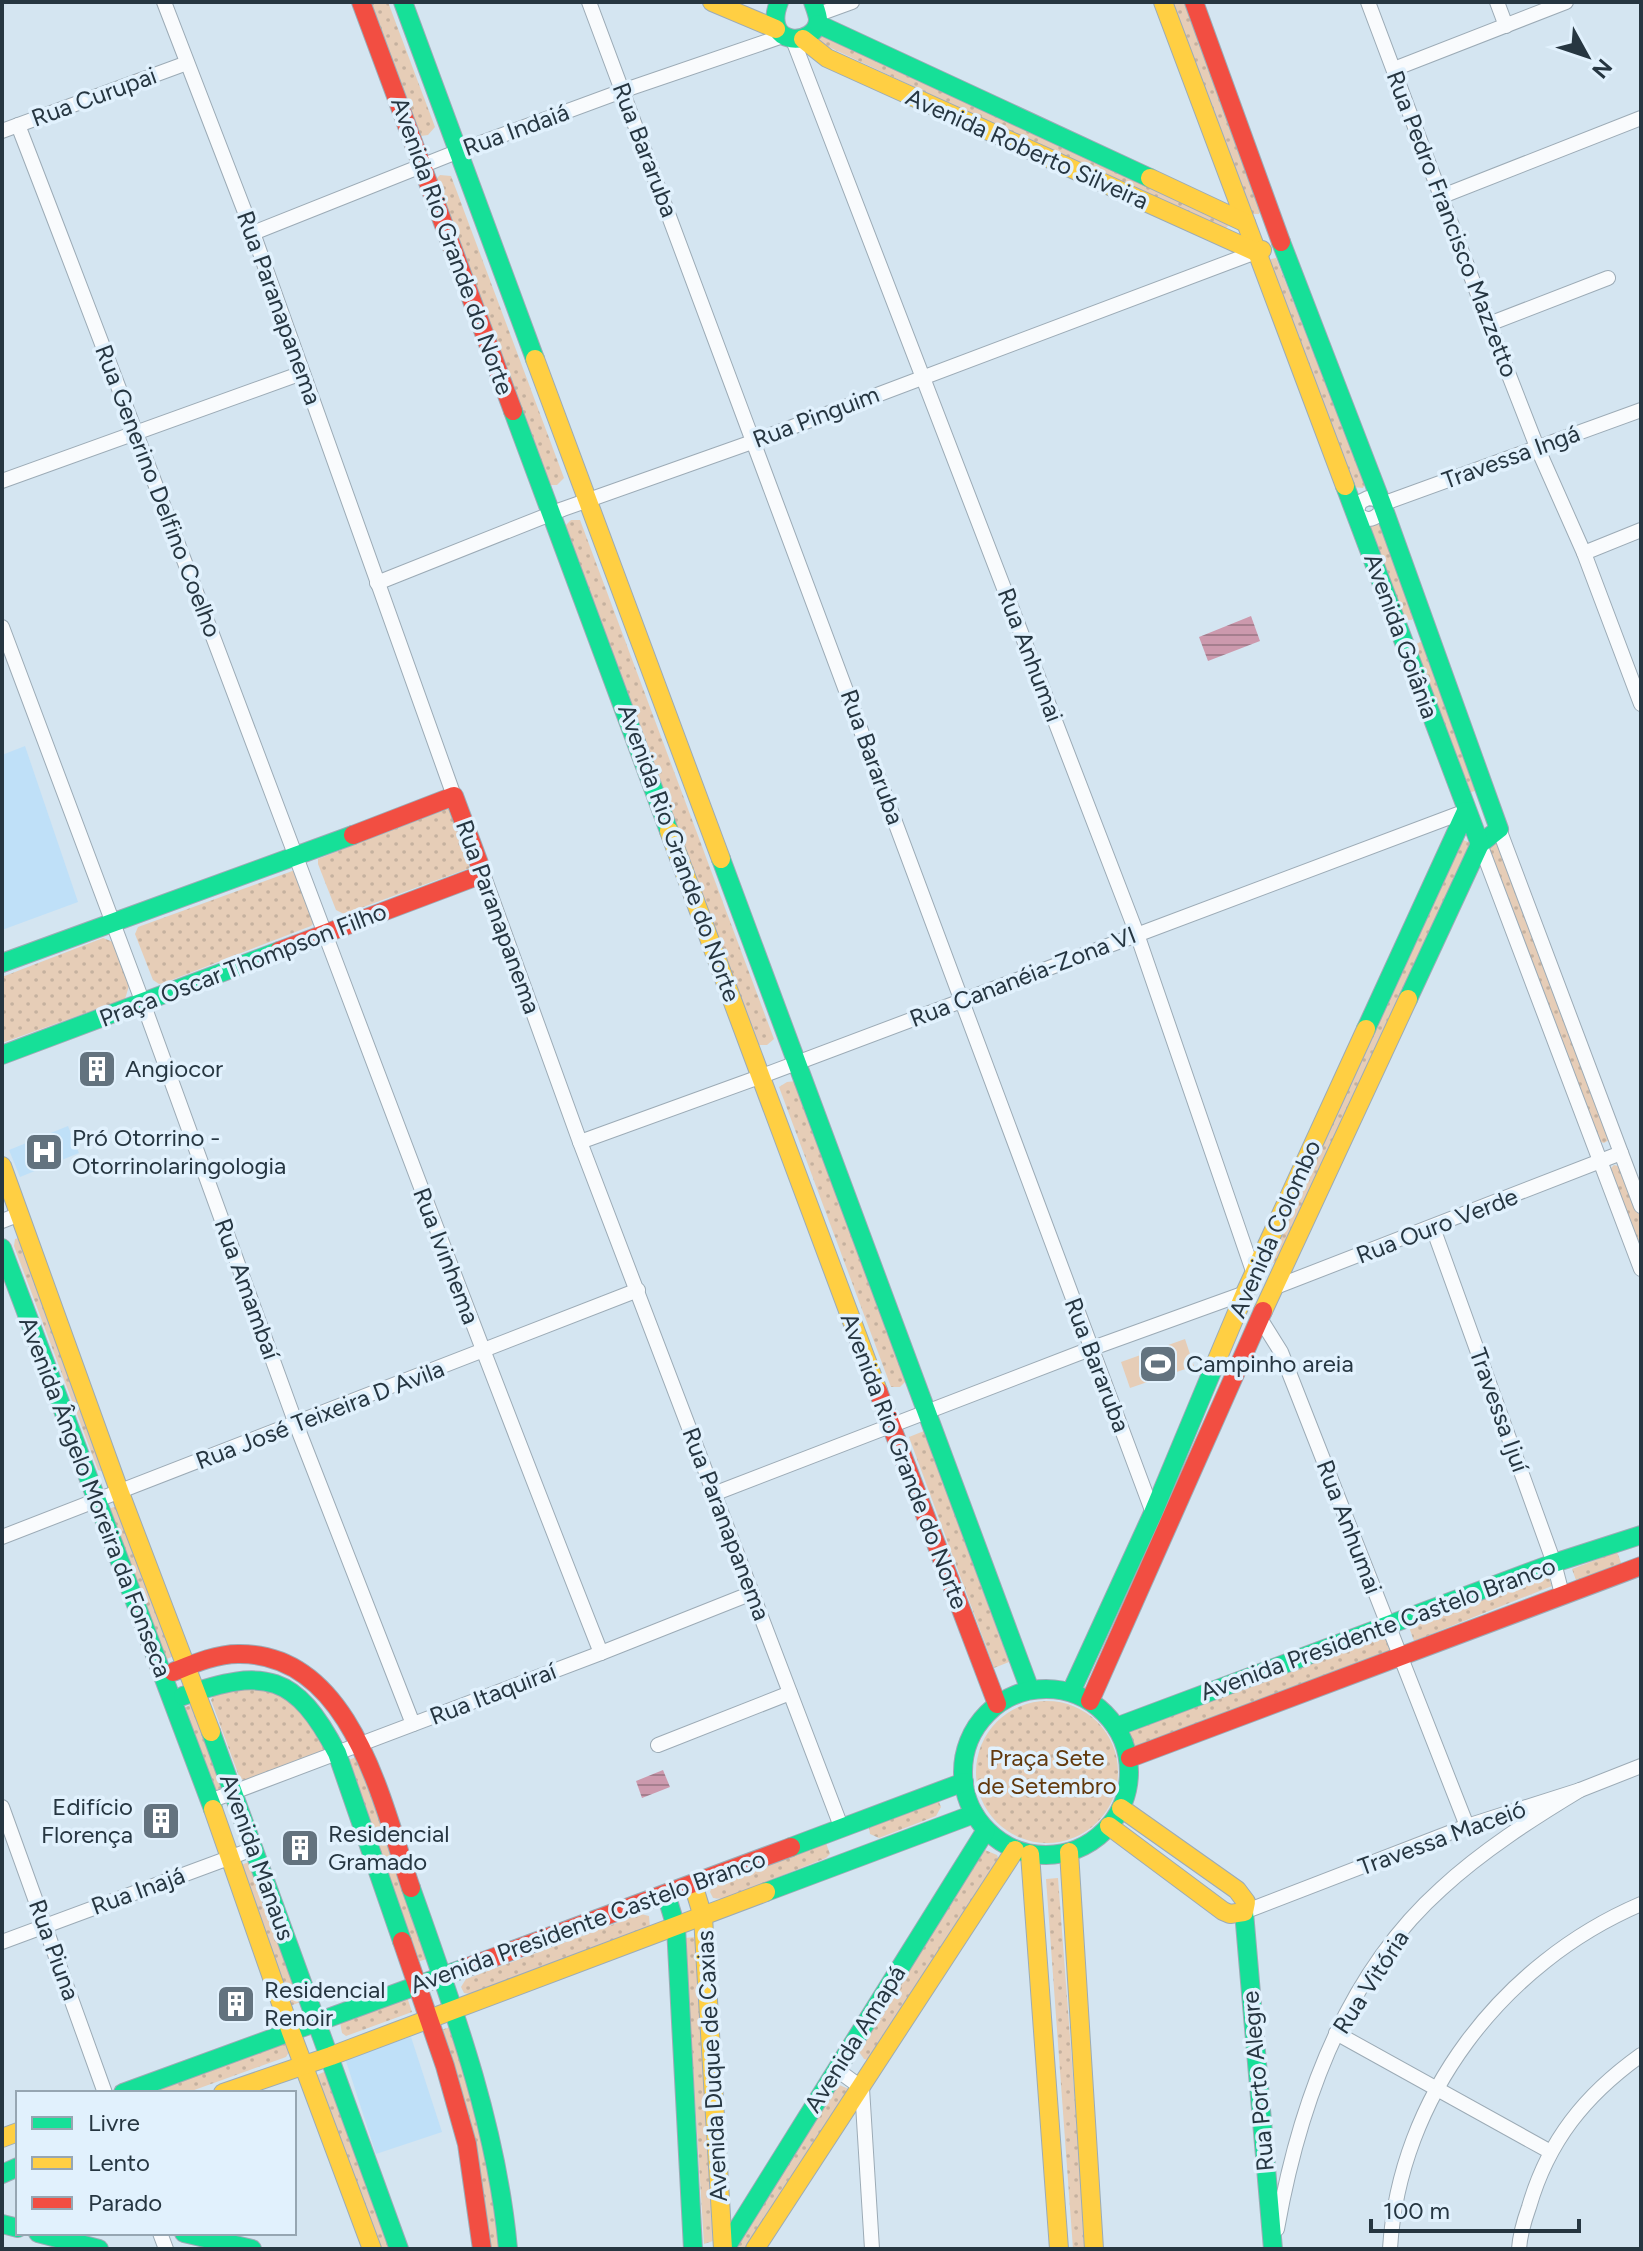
<svg xmlns="http://www.w3.org/2000/svg" width="1643" height="2251" font-family="Figtree,sans-serif">
<style>
.built{fill:#bfe0f8}
.grass{fill:url(#grass-dots)}
.garden{fill:#e6cdb7}
.water{fill:url(#water-rules)}
.lines{fill:none;stroke-linecap:round;stroke-linejoin:round}
.street-casing{stroke:#9cabb6;stroke-width:16}
.fast-casing{stroke:#9cabb6;stroke-width:20}
.slow-casing{stroke:#9cabb6;stroke-width:20}
.jam-casing{stroke:#9cabb6;stroke-width:20}
.street{stroke:#f9fbfd;stroke-width:14}
.fast{stroke:#16e098;stroke-width:18}
.slow{stroke:#ffcf43;stroke-width:18}
.jam{stroke:#f24e42;stroke-width:18}
.labels{text-anchor:middle;stroke-width:7;stroke-linejoin:round;paint-order:stroke}
.street-label{font-size:24px;fill:#263641;stroke:#e1f1fd}
.poi-label{font-size:24px;fill:#263641;stroke:#e1f1fd;text-anchor:start}
.park-label{font-size:24px;fill:#62380c;stroke:#e1f1fd}
</style>
<defs>
<pattern id="grass-dots" width="8" height="8" patternUnits="userSpaceOnUse" patternTransform="scale(2)"><rect width="8" height="8" fill="#e6cdb7"/><path d="M2 2h.1M6 6h.1" fill="none" stroke="#c5b19f" stroke-width="1.8" stroke-linecap="round"/></pattern>
<pattern id="water-rules" width="6" height="5" patternUnits="userSpaceOnUse" patternTransform="scale(2)"><rect width="6" height="5" fill="#cc99ad"/><path d="M0 2.5h6" fill="none" stroke="#a57e8e"/></pattern>
</defs>
<rect width="100%" height="100%" fill="#d4e5f1"/>
<g class="built">
<polygon points="25,746 78,902 2,930 2,755"/>
<polygon points="68,1126 79,1153 20,1177 9,1150"/>
<polygon points="411,2037 442,2132 376,2154 345,2058"/>
</g>
<g class="grass">
<polygon points="367,2 388,2 435,127 428,135 421,136"/>
<polygon points="1172,2 1185,2 1261,210 1259,214 1251,214"/>
<polygon points="818,33 1227,222 1228,226 1223,231 818,42"/>
<polygon points="440,175 451,176 564,478 557,485 548,485 436,179"/>
<polygon points="1276,258 1365,484 1363,488 1353,487 1268,263 1271,259"/>
<polygon points="571,520 580,520 774,1039 767,1045 756,1045 565,526"/>
<polygon points="1376,523 1381,526 1414,617 1412,620 1403,619 1369,527"/>
<polygon points="1420,642 1423,643 1475,791 1471,792 1413,646"/>
<polygon points="451,807 470,868 344,914 336,910 318,864 318,859"/>
<polygon points="1463,840 1471,843 1278,1265 1270,1261"/>
<polygon points="1498,840 1609,1140 1604,1143 1598,1141 1488,848"/>
<polygon points="295,870 314,923 311,926 164,983 159,984 153,980 135,934 138,927"/>
<polygon points="103,938 113,942 129,986 125,999 2,1043 2,977"/>
<polygon points="796,1081 907,1380 900,1387 891,1387 779,1087 787,1082"/>
<polygon points="1614,1165 1622,1167 1641,1219 1641,1254 1610,1169"/>
<polygon points="19,1238 104,1472 98,1470 14,1246 15,1239"/>
<polygon points="924,1431 1009,1662 994,1668 909,1437"/>
<polygon points="119,1505 177,1655 164,1660 106,1510"/>
<polygon points="1617,1552 1622,1565 1577,1583 1572,1569"/>
<polygon points="1547,1573 1552,1586 1414,1641 1409,1627"/>
<polygon points="1385,1637 1391,1654 1134,1749 1127,1732"/>
<polygon points="233,1687 267,1690 298,1703 328,1745 324,1751 245,1780 240,1779 211,1700 214,1695"/>
<circle cx="1047" cy="1772" r="71"/>
<polygon points="195,1703 227,1786 214,1791 183,1708"/>
<polygon points="359,1756 430,1958 417,1962 346,1761"/>
<polygon points="932,1800 939,1802 941,1807 936,1816 879,1838 870,1834 869,1828 872,1824"/>
<polygon points="826,1843 830,1854 826,1858 723,1899 713,1898 710,1892 712,1886"/>
<polygon points="985,1850 997,1855 1000,1862 868,2060 864,2059 857,2049"/>
<polygon points="252,1861 303,2001 290,2006 238,1866"/>
<polygon points="1058,1878 1086,2249 1073,2249 1046,1879"/>
<polygon points="641,1914 649,1916 650,1928 470,1994 464,1993 461,1987 466,1979"/>
<polygon points="695,1937 713,2241 704,2244 685,1938"/>
<polygon points="407,1997 412,2012 346,2036 342,2033 340,2022"/>
<polygon points="453,2026 489,2168 499,2249 489,2249 441,2030"/>
<polygon points="284,2043 289,2052 286,2057 186,2093 138,2093"/>
<polygon points="326,2071 391,2249 378,2249 315,2076"/>
<polygon points="837,2084 849,2089 851,2095 753,2249 738,2249 735,2246"/>
</g>
<polygon class="garden" points="1185,1339 1194,1366 1130,1388 1121,1362"/>
<g class="water">
<polygon points="1251,616 1260,641 1208,661 1199,637"/>
<polygon points="663,1770 670,1787 642,1798 636,1781"/>
</g>
<g class="lines">
<g class="street-casing">
<g id="street">
<polyline points="164,2 253,233 454,796"/>
<polyline points="589,2 1153,1513"/>
<polyline points="1368,2 1489,324 1537,447 1584,553 1641,704"/>
<polyline points="1497,2 1506,26"/>
<polyline points="819,14 852,2"/>
<polyline points="793,40 1137,934 1254,1274"/>
<polyline points="1394,69 1566,2"/>
<path d="M18,125C215,634 401,1146 601,1653"/>
<polyline points="2,131 187,63"/>
<polyline points="1440,197 1641,118"/>
<polyline points="253,233 459,151 622,91 783,36"/>
<polyline points="1489,324 1608,278"/>
<polyline points="2,481 302,373"/>
<path d="M1368,498L1377,499L1382,504L1380,513C1372,521 1366,521 1356,513L1360,502Z"/>
<polyline points="1382,504 1641,410"/>
<polyline points="1584,553 1641,530"/>
<polyline points="377,583 563,509 755,441 1256,252"/>
<polyline points="2,627 143,1003 296,1424 413,1724"/>
<polyline points="1499,829 1641,1206"/>
<polyline points="1480,844 1641,1269"/>
<polyline points="483,874 580,1142 842,1829"/>
<polyline points="580,1142 762,1076 1466,811"/>
<polyline points="2,1221 20,1214"/>
<polyline points="1433,1228 1554,1563 1562,1594"/>
<polyline points="1273,1288 1621,1153"/>
<polyline points="1261,1320 1281,1352 1467,1826"/>
<polyline points="716,1493 1090,1349 1245,1293"/>
<polyline points="2,1537 638,1290"/>
<polyline points="658,1745 790,1693"/>
<polyline points="210,1801 601,1653 752,1593"/>
<polyline points="2,1807 105,2093"/>
<polyline points="1244,1912 1467,1826 1580,1790 1641,1766"/>
<polyline points="2,1942 253,1849"/>
<polyline points="1336,2033 1549,2151"/>
<polyline points="836,2069 862,2088 872,2249"/>
<path d="M1277,2229C1299,2105 1344,1976 1441,1889C1482,1851 1532,1819 1580,1790"/>
<polyline points="160,2233 166,2249"/>
<path d="M1390,2249C1399,2097 1503,1963 1641,1904"/>
<path d="M1519,2249C1520,2234 1524,2221 1529,2207C1548,2141 1585,2095 1641,2055"/>
</g>
</g>
<g class="fast-casing">
<g id="fast">
<polyline points="403,2 535,359"/>
<path d="M779,2C761,49 817,46 818,20C818,15 815,8 813,2"/>
<polyline points="818,24 1150,178"/>
<polyline points="1281,242 1382,504 1499,829 1480,844 1408,999"/>
<polyline points="513,411 669,831"/>
<polyline points="1345,486 1480,844"/>
<polyline points="721,859 1030,1690"/>
<polyline points="2,963 353,835"/>
<polyline points="1366,1029 1466,811"/>
<polyline points="2,1055 279,951"/>
<polyline points="2,1248 213,1809"/>
<circle cx="1046" cy="1772" r="83"/>
<polyline points="1071,1692 1153,1513 1216,1362"/>
<path d="M183,1696C265,1667 296,1674 337,1753L402,1941"/>
<polyline points="1116,1727 1554,1563 1641,1535"/>
<polyline points="211,1732 399,2249"/>
<polyline points="791,1847 964,1782"/>
<path d="M411,1888C452,2004 497,2125 508,2249"/>
<polyline points="766,1892 974,1814"/>
<polyline points="666,1894 676,1927 693,2249"/>
<polyline points="1244,1912 1273,2249"/>
<polyline points="123,2093 465,1968"/>
<polyline points="2,2174 18,2167"/>
<polyline points="2,2224 18,2228"/>
<polyline points="38,2233 99,2249"/>
<polyline points="184,2233 252,2249"/>
<polyline points="725,2249 986,1830"/>
</g>
</g>
<g class="slow-casing">
<g id="slow">
<polyline points="712,2 776,29"/>
<polyline points="1163,2 1345,486"/>
<polyline points="803,39 827,58 1256,252 1262,250"/>
<polyline points="1150,178 1246,223"/>
<polyline points="535,359 721,859"/>
<polyline points="669,831 878,1391"/>
<polyline points="2,1166 120,1493 211,1732"/>
<polyline points="1263,1311 1408,999"/>
<polyline points="1216,1362 1245,1293 1366,1029"/>
<polyline points="213,1809 291,2032 372,2249"/>
<polyline points="1109,1826 1223,1911 1230,1914 1244,1912 1246,1902 1237,1890 1121,1808"/>
<polyline points="1069,1852 1094,2249"/>
<polyline points="1030,1854 1059,2249"/>
<polyline points="693,1884 703,1917 723,2249"/>
<polyline points="223,2093 331,2056 766,1892"/>
<polyline points="2,2138 18,2132"/>
<polyline points="755,2249 1015,1850"/>
</g>
</g>
<g class="jam-casing">
<g id="jam">
<polyline points="361,2 513,411"/>
<polyline points="1194,2 1281,242"/>
<polyline points="279,951 483,874 454,796 353,835"/>
<polyline points="878,1391 997,1704"/>
<path d="M173,1672C193,1664 216,1654 238,1654C352,1652 382,1804 411,1888"/>
<polyline points="1090,1701 1263,1311"/>
<polyline points="1130,1758 1641,1566"/>
<polyline points="402,1941 445,2066 467,2144 482,2249"/>
<polyline points="465,1968 791,1847"/>
</g>
</g>
<use href="#street" class="street"/>
<use href="#fast" class="fast"/>
<use href="#slow" class="slow"/>
<use href="#jam" class="jam"/>
</g>
<defs>
<g id="building-square" transform="scale(2)"><rect x="-9" y="-9" width="18" height="18" rx="4" fill="#63737f" stroke="#e1f1fd"/><path d="M-4-6H4V6H1V3H-1V6H-4ZM-2.5-4.3h1.7v1.8h-1.7ZM.8-4.3h1.7v1.8H.8ZM-2.5-1h1.7V.8h-1.7ZM.8-1h1.7V.8H.8Z" fill="#fff"/></g>
<g id="hospital-square" transform="scale(2)"><rect x="-9" y="-9" width="18" height="18" rx="4" fill="#63737f" stroke="#e1f1fd"/><path d="M-5-5h3v3.5h4V-5h3V5h-3V1.5h-4V5h-3Z" fill="#fff"/></g>
<g id="stadium-square" transform="scale(2)"><rect x="-9" y="-9" width="18" height="18" rx="4" fill="#63737f" stroke="#e1f1fd"/><path d="M0-5a6.5 5 0 1 0 0 10a6.5 5 0 1 0 0-10ZM-3.5-1.8h7v3.6h-7Z" fill="#fff"/></g>
</defs>
<g fill-rule="evenodd">
<use href="#building-square" x="97" y="1069"/>
<use href="#hospital-square" x="44" y="1152"/>
<use href="#stadium-square" x="1158" y="1364"/>
<use href="#building-square" x="161" y="1821"/>
<use href="#building-square" x="300" y="1848"/>
<use href="#building-square" x="236" y="2004"/>
</g>
<g class="labels">
<g class="street-label">
<text transform="translate(94 97) rotate(-20)" y="8">Rua Curupai</text>
<text transform="translate(516 130) rotate(-20)" y="8">Rua Indaiá</text>
<text transform="translate(1027 149) rotate(24)" y="8">Avenida Roberto Silveira</text>
<text transform="translate(645 150) rotate(69)" y="8">Rua Bararuba</text>
<text transform="translate(1452 224) rotate(69)" y="8">Rua Pedro Francisco Mazzetto</text>
<text transform="translate(452 246) rotate(70)" y="8">Avenida Rio Grande do Norte</text>
<text transform="translate(279 308) rotate(70)" y="8">Rua Paranapanema</text>
<text transform="translate(816 417) rotate(-21)" y="8">Rua Pinguim</text>
<text transform="translate(1511 457) rotate(-20)" y="8">Travessa Ingá</text>
<text transform="translate(158 491) rotate(69)" y="8">Rua Generino Delfino Coelho</text>
<text transform="translate(1401 636) rotate(70)" y="8">Avenida Goiânia</text>
<text transform="translate(1030 655) rotate(69)" y="8">Rua Anhumai</text>
<text transform="translate(872 757) rotate(70)" y="8">Rua Bararuba</text>
<text transform="translate(679 853) rotate(70)" y="8">Avenida Rio Grande do Norte</text>
<text transform="translate(498 917) rotate(70)" y="8">Rua Paranapanema</text>
<text transform="translate(243 965) rotate(-21)" y="8">Praça Oscar Thompson Filho</text>
<text transform="translate(1023 977) rotate(-21)" y="8">Rua Cananéia-Zona VI</text>
<text transform="translate(1437 1226) rotate(-21)" y="8">Rua Ouro Verde</text>
<text transform="translate(1275 1229) rotate(-66)" y="8">Avenida Colombo</text>
<text transform="translate(446 1256) rotate(69)" y="8">Rua Ivinhema</text>
<text transform="translate(247 1289) rotate(70)" y="8">Rua Amambaí</text>
<text transform="translate(1097 1365) rotate(69)" y="8">Rua Bararuba</text>
<text transform="translate(1499 1410) rotate(70)" y="8">Travessa Ijuí</text>
<text transform="translate(320 1415) rotate(-21)" y="8">Rua José Teixeira D Avila</text>
<text transform="translate(904 1461) rotate(69)" y="8">Avenida Rio Grande do Norte</text>
<text transform="translate(95 1497) rotate(69)" y="8">Avenida Ângelo Moreira da Fonseca</text>
<text transform="translate(726 1524) rotate(69)" y="8">Rua Paranapanema</text>
<text transform="translate(1349 1527) rotate(69)" y="8">Rua Anhumai</text>
<text transform="translate(1378 1629) rotate(-20)" y="8">Avenida Presidente Castelo Branco</text>
<text transform="translate(493 1694) rotate(-21)" y="8">Rua Itaquiraí</text>
<text transform="translate(1442 1838) rotate(-20)" y="8">Travessa Maceió</text>
<text transform="translate(257 1857) rotate(70)" y="8">Avenida Manaus</text>
<text transform="translate(138 1891) rotate(-20)" y="8">Rua Inajá</text>
<text transform="translate(588 1922) rotate(-20)" y="8">Avenida Presidente Castelo Branco</text>
<text transform="translate(54 1950) rotate(70)" y="8">Rua Piuna</text>
<text transform="translate(1371 1982) rotate(-57)" y="8">Rua Vitória</text>
<text transform="translate(855 2039) rotate(-58)" y="8">Avenida Amapá</text>
<text transform="translate(712 2066) rotate(-93)" y="8">Avenida Duque de Caxias</text>
<text transform="translate(1258 2081) rotate(-95)" y="8">Rua Porto Alegre</text>
</g>
<g class="poi-label">
<text x="125" y="1077">Angiocor</text>
<text x="72" y="1146">Pró Otorrino -<tspan x="72" dy="28">Otorrinolaringologia</tspan></text>
<text x="1186" y="1372">Campinho areia</text>
<text x="133" y="1815" text-anchor="end">Edifício<tspan x="133" dy="28">Florença</tspan></text>
<text x="328" y="1842">Residencial<tspan x="328" dy="28">Gramado</tspan></text>
<text x="264" y="1998">Residencial<tspan x="264" dy="28">Renoir</tspan></text>
</g>
<g class="park-label">
<text x="1047" y="1766">Praça Sete<tspan x="1047" dy="28">de Setembro</tspan></text>
</g>
</g>
<rect width="1643" height="2251" fill="none" stroke="#263641" stroke-width="8"/>
<rect x="16" y="2091" width="280" height="144" fill="#e1f1fd" stroke="#96a6b2" stroke-width="2"/>
<rect x="32" y="2117" width="40" height="12" fill="#16e098" stroke="#96a6b2" stroke-width="2"/>
<text x="88" y="2131" font-size="24" fill="#263641">Livre</text>
<rect x="32" y="2157" width="40" height="12" fill="#ffcf43" stroke="#96a6b2" stroke-width="2"/>
<text x="88" y="2171" font-size="24" fill="#263641">Lento</text>
<rect x="32" y="2197" width="40" height="12" fill="#f24e42" stroke="#96a6b2" stroke-width="2"/>
<text x="88" y="2211" font-size="24" fill="#263641">Parado</text>
<g transform="translate(1587 56) rotate(130)" stroke="#e1f1fd" stroke-width="6" paint-order="stroke">
<path d="M0-6L14 30L0 20L-14 30Z" fill="#263641"/>
<text y="-12" font-size="22" font-weight="bold" text-anchor="middle" fill="#263641">N</text>
</g>
<path d="M1371 2219v12h208v-12" fill="none" stroke="#263641" stroke-width="4"/>
<text x="1383" y="2219" font-size="24" fill="#263641" stroke="#e1f1fd" stroke-width="6" paint-order="stroke">100 m</text>
</svg>
